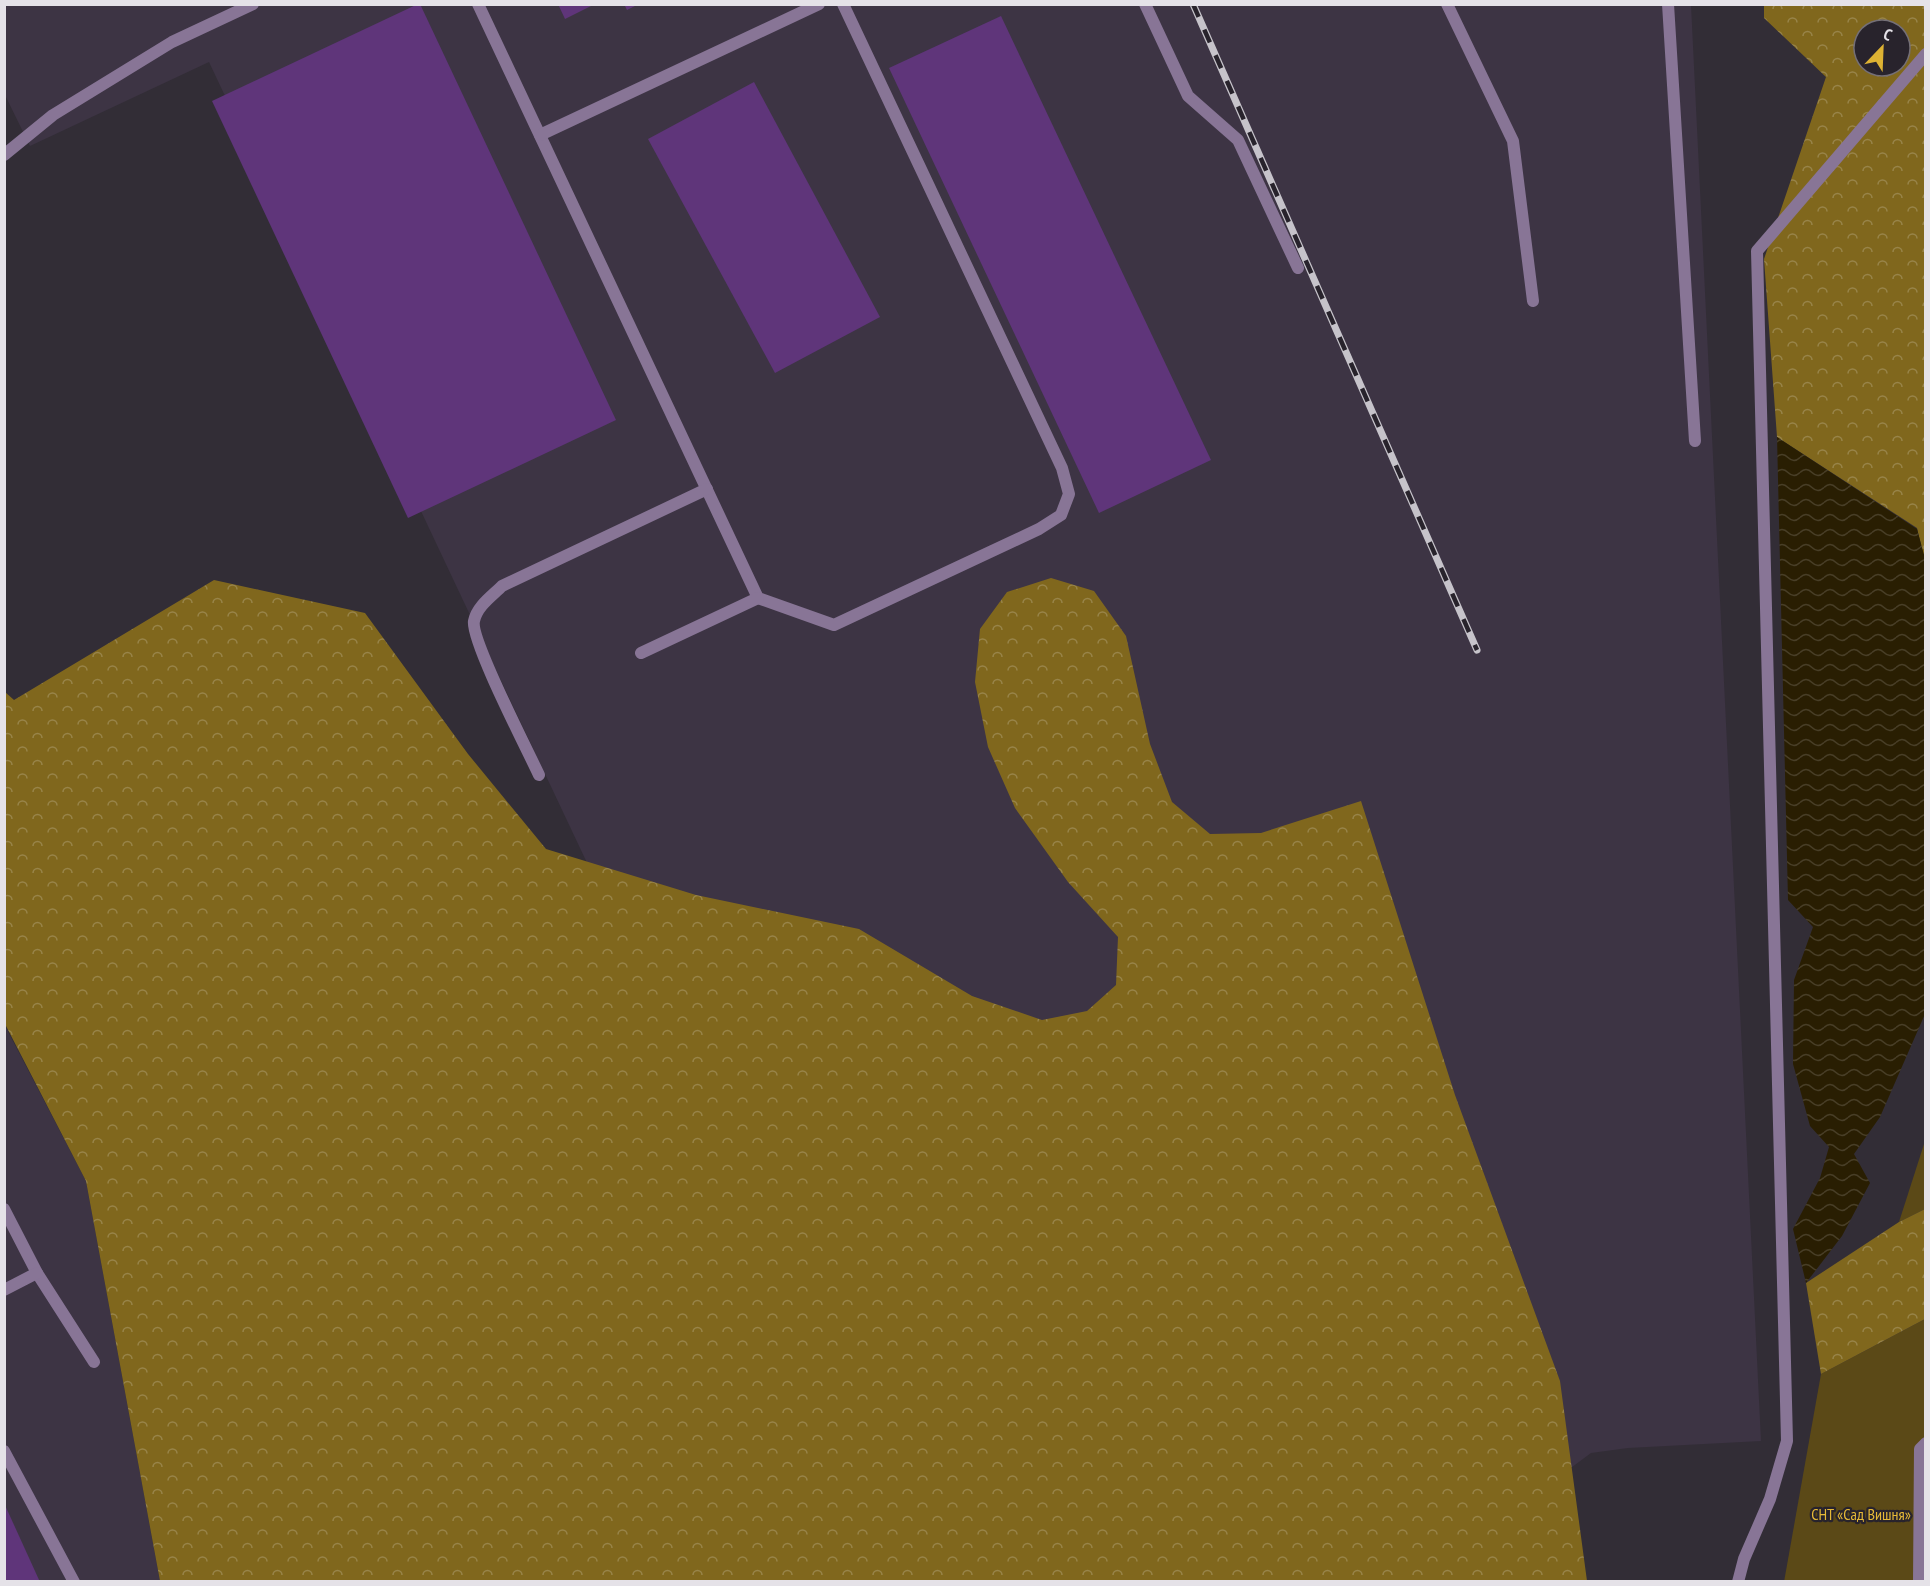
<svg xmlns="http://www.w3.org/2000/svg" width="1930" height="1586" font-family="'PT Sans Narrow',sans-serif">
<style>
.built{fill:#3d3444}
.green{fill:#5b4917}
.forest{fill:url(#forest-crowns);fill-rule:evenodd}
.water{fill:url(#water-waves)}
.building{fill:#5f357a}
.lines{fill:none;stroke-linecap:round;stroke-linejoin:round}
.lane{stroke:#887596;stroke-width:12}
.street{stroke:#887596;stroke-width:12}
.rail-casing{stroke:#c6c3ca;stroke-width:7}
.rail{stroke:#28232c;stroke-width:4.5;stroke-dasharray:14;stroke-linecap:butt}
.labels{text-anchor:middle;stroke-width:4.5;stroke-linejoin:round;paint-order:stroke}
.park-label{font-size:16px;fill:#e6b937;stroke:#28232c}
</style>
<defs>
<pattern id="forest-crowns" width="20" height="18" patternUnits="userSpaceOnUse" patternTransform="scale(1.5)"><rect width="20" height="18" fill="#80671d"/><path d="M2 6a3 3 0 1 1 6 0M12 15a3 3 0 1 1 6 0" fill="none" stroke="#988449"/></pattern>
<pattern id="water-waves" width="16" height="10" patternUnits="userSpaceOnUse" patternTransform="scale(1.5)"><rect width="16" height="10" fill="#291e02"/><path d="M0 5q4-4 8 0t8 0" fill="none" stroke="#483e27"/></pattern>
</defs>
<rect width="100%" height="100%" fill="#322d36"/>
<g class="built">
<polygon points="5,5 1691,5 1761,1441 1628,1448 1591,1453 1419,1581 926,1581 209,62 30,146 5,95"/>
<polygon points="4,1024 86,1181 160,1581 5,1581"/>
</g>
<g class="green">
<polygon points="1925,1141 1925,1209 1899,1222"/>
<polygon points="1925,1319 1925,1581 1784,1582 1821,1374"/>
</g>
<g class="forest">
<path d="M1764,5H1925V562L1917,528L1777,437L1764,259L1826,77L1764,18ZM1864,30H1900V66H1864Z"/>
<polygon points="1051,578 1094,591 1126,636 1150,744 1172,802 1210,834 1261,833 1361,801 1455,1095 1560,1381 1587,1581 160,1581 86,1181 5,1024 5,692 14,700 214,580 365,613 468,754 546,849 696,895 859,929 972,996 1042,1020 1087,1011 1116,985 1118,937 1068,882 1015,808 988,747 975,682 980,629 1007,592"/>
<polygon points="1925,1209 1925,1319 1821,1374 1806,1283 1899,1222"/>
</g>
<polygon class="water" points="1777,437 1917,529 1926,562 1925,1014 1880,1117 1854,1154 1870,1183 1842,1236 1806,1283 1793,1229 1820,1178 1829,1147 1810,1126 1793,1064 1794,980 1813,927 1788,900"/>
<g class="building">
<polygon points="418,4 420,4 616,420 408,518 212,101"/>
<polygon points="558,4 595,4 565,19"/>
<polygon points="624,4 639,4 627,10"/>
<polygon points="1001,16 1211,460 1099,513 889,68"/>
<polygon points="754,82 880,317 775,373 648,139"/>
<polygon points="4,1503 40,1582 4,1582"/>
</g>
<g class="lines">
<g class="lane">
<polyline points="478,4 758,598 834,625 1039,529 1061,515 1069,494 1062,468 843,4"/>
<polyline points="1145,4 1188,96 1238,140 1298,268"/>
<polyline points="1447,4 1513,141 1533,301"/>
<polyline points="1668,4 1695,441"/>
<polyline points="540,135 819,4"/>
<polyline points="4,155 53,115 172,42 253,4"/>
<polyline points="641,653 758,598"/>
<path d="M539,775C528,751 470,639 474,621C477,606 492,596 502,586L707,489"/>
<polyline points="4,1209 37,1273 94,1362"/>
<polyline points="4,1290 37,1273"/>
<polyline points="4,1451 74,1582"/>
</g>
<g class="street">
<polyline points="1738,1582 1744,1559 1770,1499 1787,1441 1757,251 1926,54"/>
<polyline points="1919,1582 1920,1449 1926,1443"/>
</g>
<g class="rail-casing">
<polyline id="rail" points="1193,4 1477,650"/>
</g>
<use href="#rail" class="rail"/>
</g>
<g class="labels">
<g class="park-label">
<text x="1861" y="1520">СНТ «Сад Вишня»</text>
</g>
</g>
<rect width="1930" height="1586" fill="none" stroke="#e5e2e8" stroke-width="12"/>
<g transform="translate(1882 48) rotate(23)"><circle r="28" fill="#28232c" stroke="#746f77" stroke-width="1.5"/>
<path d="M0-4.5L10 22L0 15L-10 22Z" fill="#ddb233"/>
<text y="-9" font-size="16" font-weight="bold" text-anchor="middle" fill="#e5e2e8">С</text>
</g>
</svg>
